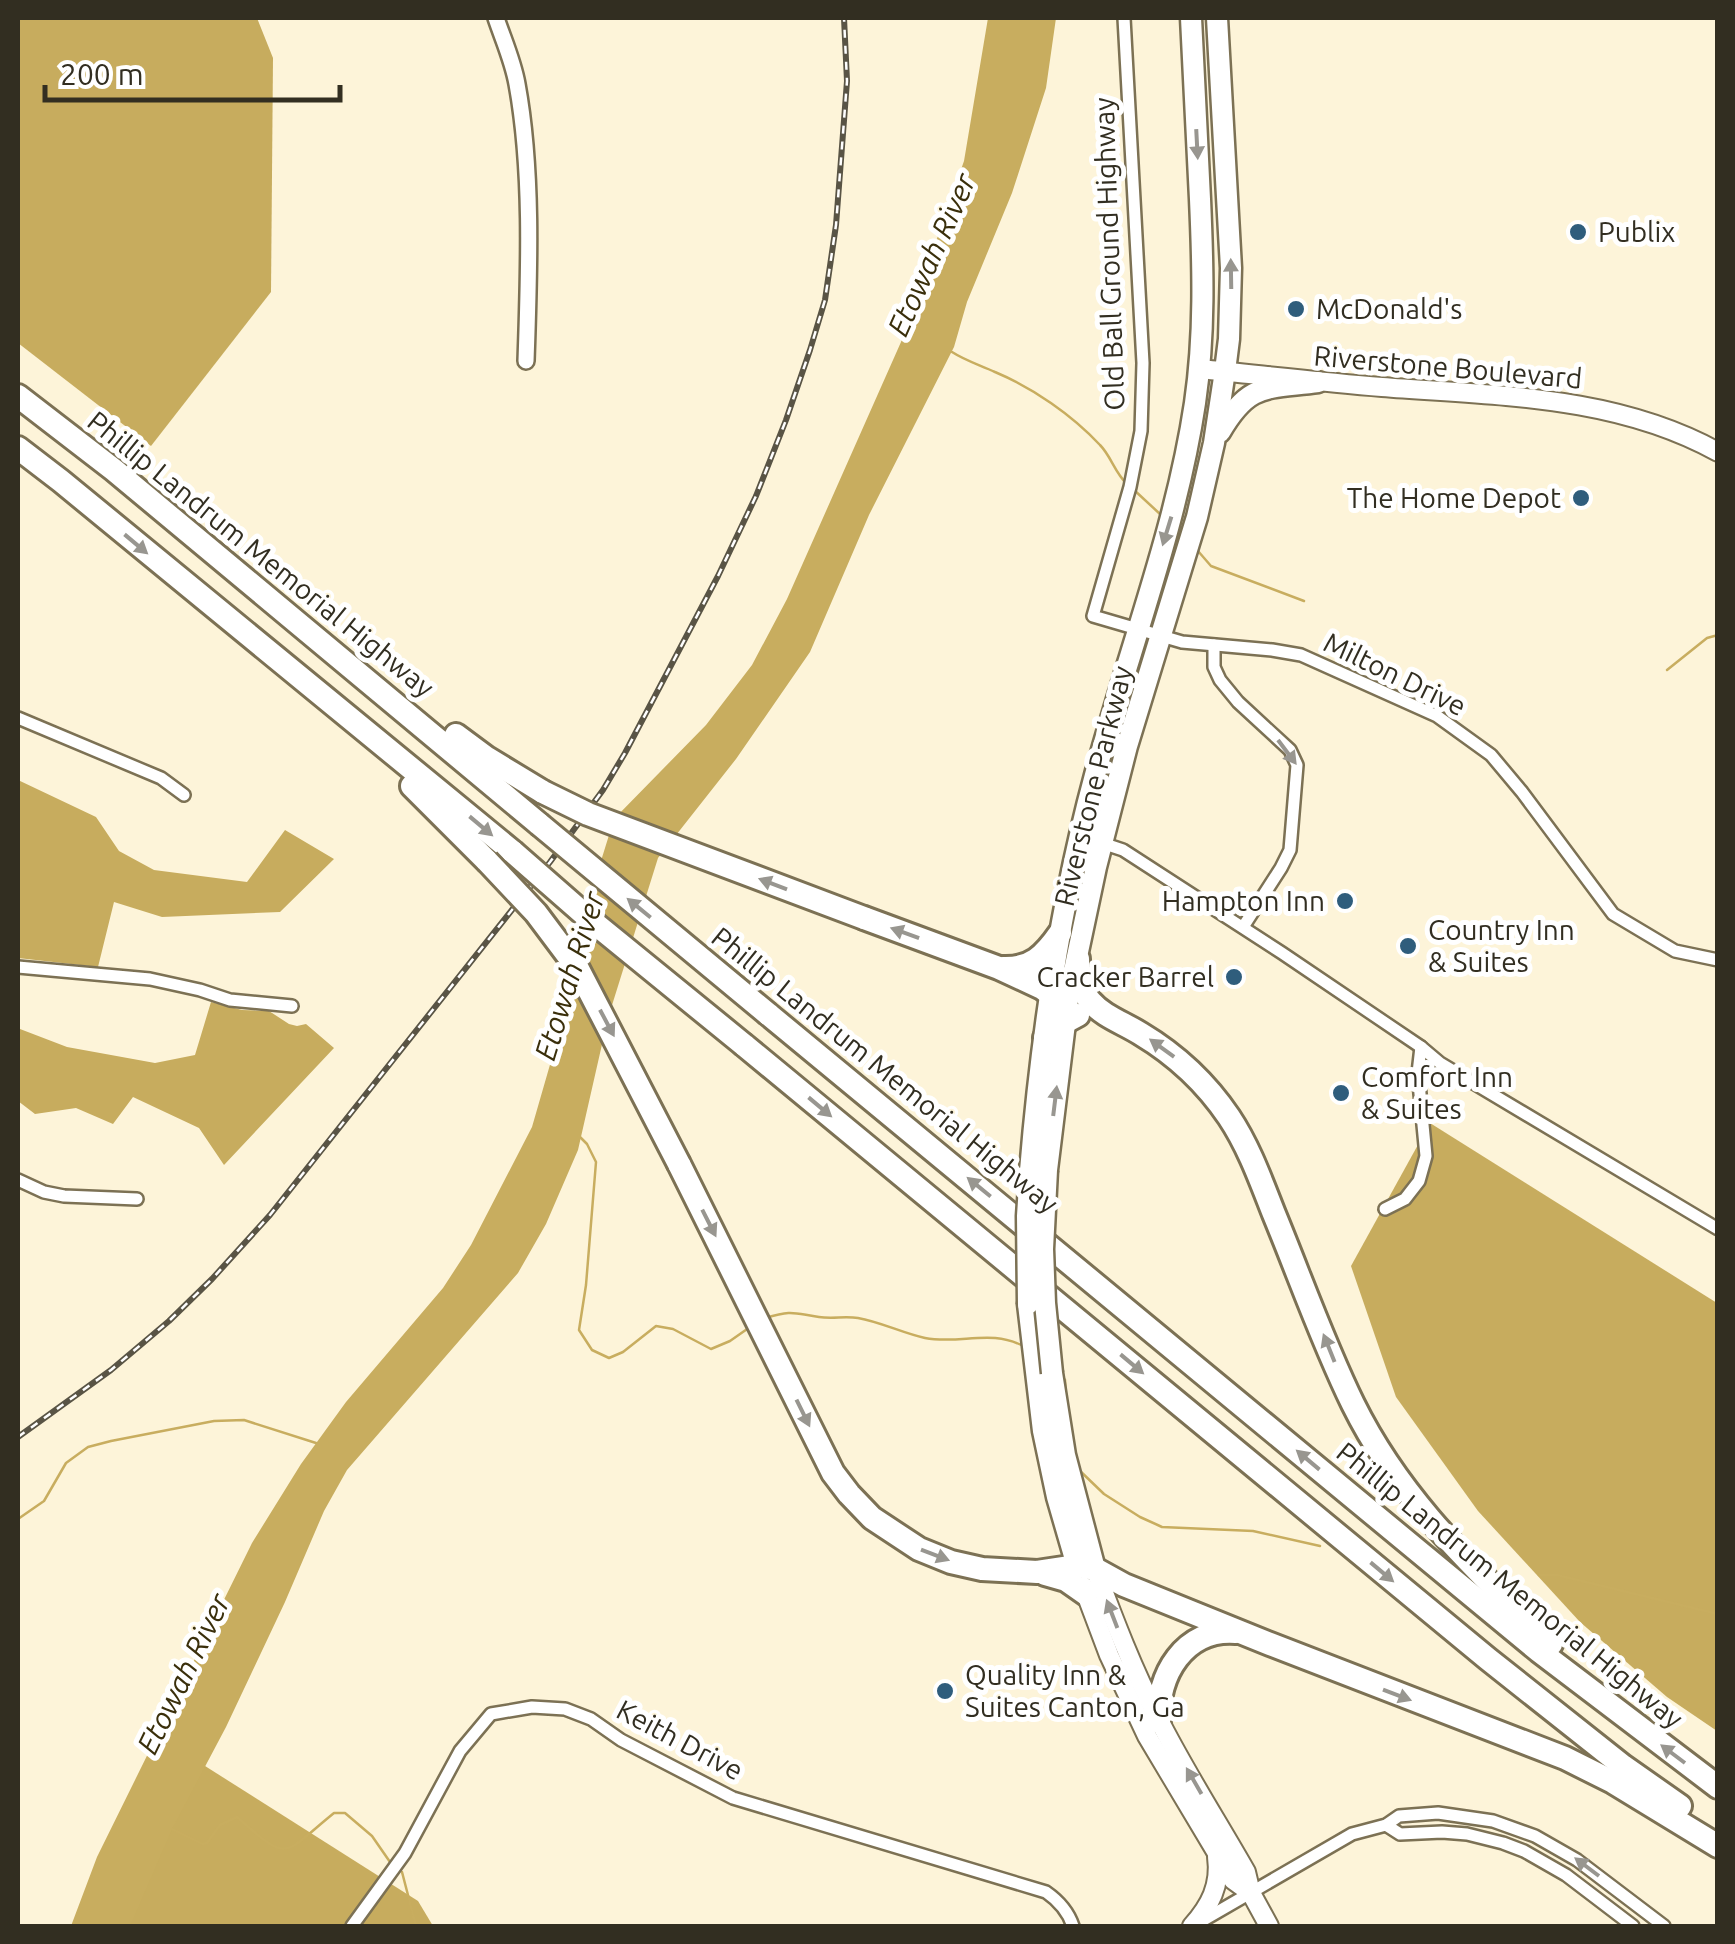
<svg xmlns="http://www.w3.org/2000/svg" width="1735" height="1944" font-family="Ubuntu,sans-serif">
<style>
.forest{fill:#c7ac5e}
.water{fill:#c8ad5f}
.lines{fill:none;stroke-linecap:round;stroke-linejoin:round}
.stream{stroke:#c8ad5f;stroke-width:2.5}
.minor-casing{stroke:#7c7154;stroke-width:16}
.tertiary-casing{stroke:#7c7154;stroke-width:20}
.secondary-casing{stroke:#7c7154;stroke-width:22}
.primary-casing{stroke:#7c7154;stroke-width:25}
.motorway-casing{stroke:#7c7154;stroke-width:28}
.minor{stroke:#fff;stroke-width:11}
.tertiary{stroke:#fff;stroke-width:15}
.secondary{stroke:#fff;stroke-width:18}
.primary{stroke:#fff;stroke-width:20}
.motorway{stroke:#fff;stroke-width:22}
.rail-casing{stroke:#595445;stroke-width:6}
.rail{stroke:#fff;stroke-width:2.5;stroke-dasharray:8;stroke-linecap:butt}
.primary-bridge-casing{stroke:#7c7154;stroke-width:25;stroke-linecap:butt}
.motorway-bridge-casing{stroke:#7c7154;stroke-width:28;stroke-linecap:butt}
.primary-bridge{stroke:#fff;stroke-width:20}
.motorway-bridge{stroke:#fff;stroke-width:22}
.oneway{fill:#989690}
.poi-dot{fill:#2f5d7c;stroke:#fff;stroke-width:4}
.labels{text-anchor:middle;stroke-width:10;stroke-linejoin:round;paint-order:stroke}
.poi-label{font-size:28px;fill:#322e21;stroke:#fff;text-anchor:start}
.street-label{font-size:28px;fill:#322e21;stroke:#fff}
.water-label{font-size:30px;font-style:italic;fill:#3a2f0b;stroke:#fff}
</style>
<rect width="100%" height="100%" fill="#fdf4d9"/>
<g class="forest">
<polygon points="18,18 257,18 273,58 271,292 151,446 18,343"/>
<polygon points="18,780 96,817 119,851 154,870 247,882 285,830 334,859 280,912 162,917 114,902 98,967 18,958"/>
<polygon points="211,1002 242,1010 269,1011 289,1024 297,1026 306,1024 334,1048 224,1165 199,1128 133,1097 113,1124 76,1108 35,1114 18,1101 18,1025 20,1029 67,1047 155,1063 195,1055"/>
<polygon points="1430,1123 1717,1303 1717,1731 1667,1697 1580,1622 1478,1511 1396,1397 1351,1266"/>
<polygon points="194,1759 418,1901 433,1926 103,1926"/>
</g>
<polygon class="water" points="988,18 1056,18 1046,88 1012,193 967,302 954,347 869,515 810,652 736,759 658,858 608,1018 578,1150 546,1224 518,1273 347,1470 324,1511 285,1602 226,1727 172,1829 130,1926 71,1926 97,1857 252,1543 301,1464 346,1402 443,1288 471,1245 532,1127 560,1030 596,877 614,819 706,725 752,665 787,599 901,342 964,161"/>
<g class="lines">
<g class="stream">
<path d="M952,352C966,361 980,365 995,372C1033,388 1072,415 1100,445C1111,456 1115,473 1127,484"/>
<polyline points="1133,489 1160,514"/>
<polyline points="1198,551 1211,566 1304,601"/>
<polyline points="1667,670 1707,638 1718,635"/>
<polyline points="579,1136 587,1144 596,1162 586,1285 579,1330 592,1350 609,1358 623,1352 656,1326 673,1329 711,1349 730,1341 750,1327"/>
<path d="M765,1318C793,1310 792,1313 819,1317C832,1319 845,1316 858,1318C881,1322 902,1333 925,1338C961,1345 991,1328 1025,1347"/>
<polyline points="1062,1377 1065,1380 1066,1398"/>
<polyline points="1078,1469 1104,1494 1140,1517 1162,1527 1253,1531 1320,1546"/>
<polyline points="18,1519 44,1501 66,1463 88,1447 111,1441 214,1421 244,1420 316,1443"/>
<polyline points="1539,1575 1557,1575 1718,1614"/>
<path d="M172,1829L202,1844L207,1843L220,1825L237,1817C290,1864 282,1855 334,1813H345L372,1836L390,1862"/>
<polyline points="402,1872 416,1926"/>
</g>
<g class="minor-casing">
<g id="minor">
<polyline points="1124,18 1143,363 1141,431 1130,487 1093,616 1182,642 1272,650 1301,655 1437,716 1491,755 1522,792 1613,914 1675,951 1718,960"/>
<polyline points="1214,645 1214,667 1220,680 1238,702 1290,750 1297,765 1290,850 1281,868 1243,927"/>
<polyline points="18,718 161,778 184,795"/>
<polyline points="1102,843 1123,850 1282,953 1421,1047 1440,1063 1718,1229"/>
<polyline points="18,967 150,979 200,990 230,1000 292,1006"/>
<polyline points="18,1180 44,1192 64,1196 137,1199"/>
<polyline points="1385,1209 1405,1199 1419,1181 1426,1156 1418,1073 1421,1047"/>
<polyline points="1386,1825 1400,1834 1442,1832 1467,1834 1503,1843 1524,1851 1566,1875 1633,1926"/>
<polyline points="1200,1922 1352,1834 1386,1825 1399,1816 1438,1813 1493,1821 1535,1836 1577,1860 1664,1926"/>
<path d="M352,1926L405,1853L460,1751L491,1714L532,1707L565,1709L591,1719L621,1740L733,1798L1046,1892C1059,1901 1068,1911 1073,1926"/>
</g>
</g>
<g class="tertiary-casing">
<path id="tertiary" d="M496,18C503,39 513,61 517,84C533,171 529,273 526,361"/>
</g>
<g class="secondary-casing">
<g id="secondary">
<path d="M1200,369C1261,375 1321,382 1382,387C1496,396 1615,395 1718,452"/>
<path d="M1095,1569C1114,1620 1133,1670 1158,1718C1184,1770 1217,1821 1246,1872L1251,1893L1269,1926"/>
<polyline points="1083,1586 1109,1655 1147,1736 1233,1880 1251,1893"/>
<path d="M1192,1926C1210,1906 1221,1885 1217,1857"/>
</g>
</g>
<g class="primary-casing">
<g id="primary">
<path d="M1220,432C1249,382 1266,389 1318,382"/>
<polyline points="1047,1170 1068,999 1096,867 1127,746 1197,517 1214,443 1225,371 1229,339 1231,268 1217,18"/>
<path d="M1030,1171C1041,1038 1060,904 1095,775C1128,652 1176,530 1195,403C1205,335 1203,267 1200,199C1197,138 1194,78 1191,18"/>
<polyline points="1028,1304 1043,1431 1057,1497 1077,1566"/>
<polyline points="1052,1373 1065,1455 1095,1569"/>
</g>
</g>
<g class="motorway-casing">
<g id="motorway">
<polyline points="18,396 114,470 539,824"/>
<polyline points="18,448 61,481 513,852"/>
<polyline points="456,735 487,758 543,792"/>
<polyline points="412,786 487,861"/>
<polyline points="864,918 999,968 1042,988 1054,997 1065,1022"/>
<path d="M1078,959C1078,974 1080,989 1090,1001C1104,1017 1124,1023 1141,1034C1176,1055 1206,1083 1229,1117C1249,1147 1261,1181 1274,1214C1300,1277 1323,1343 1353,1404C1402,1503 1475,1568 1551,1644"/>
<path d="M1003,968C1031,969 1044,956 1060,933"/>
<polyline points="768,1014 1539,1651 1718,1787"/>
<polyline points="1045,1038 1065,1022 1078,1015"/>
<polyline points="744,1045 1488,1659 1623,1766 1680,1806"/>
<polyline points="679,1164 833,1473 849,1494 872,1518 919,1549 951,1562 982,1569 1037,1572 1077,1566 1095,1569 1124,1585 1270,1644 1565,1758 1613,1782 1718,1846"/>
<polyline points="1045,1574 1066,1580 1086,1594"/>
<path d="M1159,1722C1156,1675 1185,1628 1236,1632"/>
</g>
</g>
<use href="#minor" class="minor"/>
<use href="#tertiary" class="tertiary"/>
<use href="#secondary" class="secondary"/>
<use href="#primary" class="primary"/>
<use href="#motorway" class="motorway"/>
<g class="rail-casing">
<polyline id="rail" points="18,1437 111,1370 169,1321 212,1279 270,1215 550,862 603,790 625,753 718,576 756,496 786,420 810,350 825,300 836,225 847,81 844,18"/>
</g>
<use href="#rail" class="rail"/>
<g class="primary-bridge-casing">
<g id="primary-bridge">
<polyline points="1047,1170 1043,1249 1045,1303 1052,1373"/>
<polyline points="1028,1304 1027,1216 1030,1171"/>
</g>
</g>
<g class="motorway-bridge-casing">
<g id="motorway-bridge">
<polyline points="543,792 588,814 864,918"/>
<polyline points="539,824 768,1014"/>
<polyline points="513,852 593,922 744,1045"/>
<polyline points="487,861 536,913 578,969 679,1164"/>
</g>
</g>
<use href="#primary-bridge" class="primary-bridge"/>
<use href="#motorway-bridge" class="motorway-bridge"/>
</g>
<defs><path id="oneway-solid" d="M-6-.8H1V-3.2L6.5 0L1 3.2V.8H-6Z" transform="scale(2.5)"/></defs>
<g class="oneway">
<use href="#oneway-solid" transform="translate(1197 144) rotate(87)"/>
<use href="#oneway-solid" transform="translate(1231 274) rotate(-91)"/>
<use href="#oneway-solid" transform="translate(1167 531) rotate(107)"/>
<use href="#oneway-solid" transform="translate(136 544) rotate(40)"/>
<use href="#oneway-solid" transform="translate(1287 752) rotate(53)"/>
<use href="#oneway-solid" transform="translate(481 826) rotate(40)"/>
<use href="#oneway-solid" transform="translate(773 884) rotate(-159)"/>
<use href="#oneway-solid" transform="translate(639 908) rotate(-141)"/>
<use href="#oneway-solid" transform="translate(905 933) rotate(-160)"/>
<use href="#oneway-solid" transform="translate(607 1023) rotate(62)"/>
<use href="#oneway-solid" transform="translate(1162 1048) rotate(-144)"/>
<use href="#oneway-solid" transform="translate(1055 1101) rotate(-83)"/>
<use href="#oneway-solid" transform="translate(820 1107) rotate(40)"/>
<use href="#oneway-solid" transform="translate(979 1187) rotate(-141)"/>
<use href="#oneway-solid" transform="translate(709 1223) rotate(63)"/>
<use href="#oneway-solid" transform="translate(1329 1348) rotate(-112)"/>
<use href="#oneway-solid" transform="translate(1132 1364) rotate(40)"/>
<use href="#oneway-solid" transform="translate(803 1413) rotate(64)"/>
<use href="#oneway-solid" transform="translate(1308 1460) rotate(-140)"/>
<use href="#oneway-solid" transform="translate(935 1555) rotate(21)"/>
<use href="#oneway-solid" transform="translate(1382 1572) rotate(40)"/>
<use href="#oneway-solid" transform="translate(1112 1614) rotate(-111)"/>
<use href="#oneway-solid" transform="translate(1397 1695) rotate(21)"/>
<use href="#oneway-solid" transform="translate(1673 1754) rotate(-143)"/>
<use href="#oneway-solid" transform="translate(1194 1781) rotate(-120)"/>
<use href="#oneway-solid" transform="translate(1587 1867) rotate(-143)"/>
</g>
<g class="poi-dot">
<circle cx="1578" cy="232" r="10"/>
<circle cx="1296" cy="309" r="10"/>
<circle cx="1581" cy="498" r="10"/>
<circle cx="1345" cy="901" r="10"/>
<circle cx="1408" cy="946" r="10"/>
<circle cx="1234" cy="977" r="10"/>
<circle cx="1341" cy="1093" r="10"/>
<circle cx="945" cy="1691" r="10"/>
</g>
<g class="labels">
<g class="poi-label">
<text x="1598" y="242">Publix</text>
<text x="1316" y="319">McDonald's</text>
<text x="1561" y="508" text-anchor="end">The Home Depot</text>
<text x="1325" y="911" text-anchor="end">Hampton Inn</text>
<text x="1428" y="940">Country Inn<tspan x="1428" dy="32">&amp; Suites</tspan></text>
<text x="1214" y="987" text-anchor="end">Cracker Barrel</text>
<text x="1361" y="1087">Comfort Inn<tspan x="1361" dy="32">&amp; Suites</tspan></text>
<text x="965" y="1685">Quality Inn &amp;<tspan x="965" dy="32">Suites Canton, Ga</tspan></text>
</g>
<g class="street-label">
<text transform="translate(1109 254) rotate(-92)" y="10">Old Ball Ground Highway</text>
<text transform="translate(1448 367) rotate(5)" y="10">Riverstone Boulevard</text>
<text transform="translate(261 554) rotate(39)" y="10">Phillip Landrum Memorial Highway</text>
<text transform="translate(1395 674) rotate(26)" y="10">Milton Drive</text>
<text transform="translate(1093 786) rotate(-76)" y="10">Riverstone Parkway</text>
<text transform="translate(885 1070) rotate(39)" y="10">Phillip Landrum Memorial Highway</text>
<text transform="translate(1510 1585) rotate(39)" y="10">Phillip Landrum Memorial Highway</text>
<text transform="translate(680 1740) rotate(28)" y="10">Keith Drive</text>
</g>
<g class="water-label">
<text transform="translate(932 255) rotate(-66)" y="10">Etowah River</text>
<text transform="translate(570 976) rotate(-73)" y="10">Etowah River</text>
<text transform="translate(184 1674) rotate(-64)" y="10">Etowah River</text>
</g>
</g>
<rect width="1735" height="1944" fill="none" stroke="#322e21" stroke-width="40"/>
<path d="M45 85v15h295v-15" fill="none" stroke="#322e21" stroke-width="5"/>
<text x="60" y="85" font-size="30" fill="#322e21" stroke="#ffffff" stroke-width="8" paint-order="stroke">200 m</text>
</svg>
